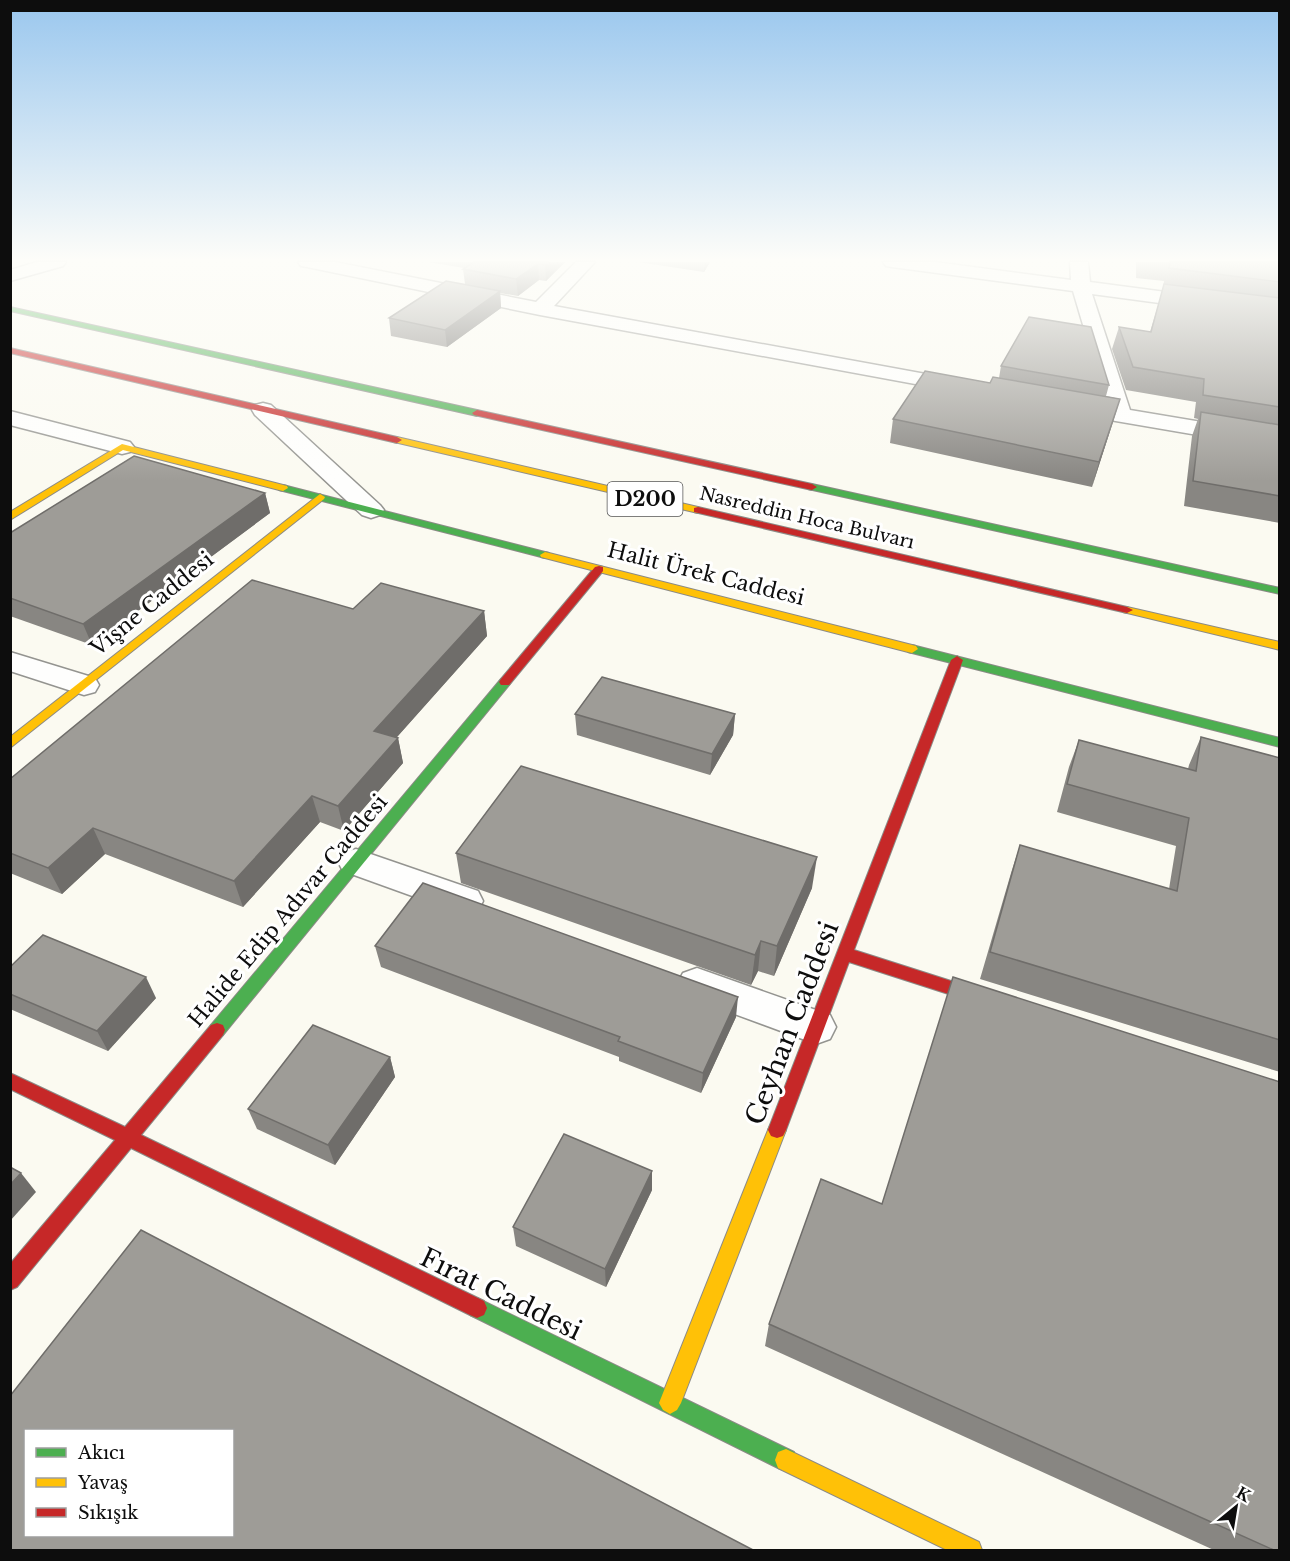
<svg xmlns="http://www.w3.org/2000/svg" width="1290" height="1561" font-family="'Libre Baskerville',serif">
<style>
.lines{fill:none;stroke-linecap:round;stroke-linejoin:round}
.street-casing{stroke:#949490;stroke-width:3}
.fast-casing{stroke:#8b8a86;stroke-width:2}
.slow-casing{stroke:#8b8a86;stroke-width:2}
.jam-casing{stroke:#8b8a86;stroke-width:2}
.street{fill:#fefefd;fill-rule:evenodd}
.fast{fill:#4caf50;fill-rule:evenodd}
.slow{fill:#ffc107;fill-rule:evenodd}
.jam{fill:#c62828;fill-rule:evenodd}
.wall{fill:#888682}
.shaded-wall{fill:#6f6d6a}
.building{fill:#9e9c97;stroke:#6f6d6a;stroke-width:1.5;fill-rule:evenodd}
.labels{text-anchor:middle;stroke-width:6;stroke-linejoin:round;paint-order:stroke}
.far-street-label{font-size:18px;fill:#0d0d0d;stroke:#fff}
.shield{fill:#fff;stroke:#565656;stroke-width:1.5}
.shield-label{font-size:20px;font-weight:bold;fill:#0d0d0d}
.street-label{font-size:21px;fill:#0d0d0d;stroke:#fff}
.near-street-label{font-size:26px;fill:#0d0d0d;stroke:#fff}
</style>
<rect width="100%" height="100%" fill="#fbfaf1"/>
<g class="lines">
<g class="street-casing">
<g id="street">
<polygon points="37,262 66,262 63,266 10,281 10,270"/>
<polygon points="298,262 335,262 536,302 576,262 595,262 554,306 964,381 972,382 975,387 972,392 964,393 540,315 307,267 301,266"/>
<polygon points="883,262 935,262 1071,280 1070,262 1088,262 1090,282 1280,307 1280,319 1092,294 1130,410 1280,435 1280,449 1063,412 1060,407 1063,402 1071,400 1107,406 1073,291 892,267 886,266"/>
<polygon points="263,403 271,405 380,505 384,510 380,515 371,518 362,515 255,415 252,410 255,405"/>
<polygon points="10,411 130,442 134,447 130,452 122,454 10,425"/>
<polygon points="10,652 95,678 99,685 95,692 84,695 10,671"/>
<polygon points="356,849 478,891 483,901 478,911 465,915 343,871 338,862 343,853"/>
<polygon points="697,968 830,1015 836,1027 830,1039 816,1044 683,995 677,984 683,973"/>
</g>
</g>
<g class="fast-casing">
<g id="fast">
<polygon points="10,307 477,410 482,413 477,416 10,311"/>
<polygon points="812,484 1280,588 1280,594 808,489 808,485"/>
<polygon points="283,485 549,553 550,555 545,558 279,490 279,486"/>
<polygon points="912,645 1280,738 1280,747 908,652 906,649 908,646"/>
<polygon points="505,678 509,679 511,682 509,685 223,1035 217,1037 211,1035 209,1030 211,1025 501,679"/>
<polygon points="477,1298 794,1452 797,1460 794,1468 786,1471 778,1468 470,1315 467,1308 470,1301"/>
</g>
</g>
<g class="slow-casing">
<g id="slow">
<polygon points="397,437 698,507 703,510 698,513 394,442 392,440"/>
<polygon points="122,444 287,486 288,488 283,491 123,450 10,520 10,512"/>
<polygon points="320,494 325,497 324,499 10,748 10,737"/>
<polygon points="545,552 916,646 918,649 912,653 541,557 540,555"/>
<polygon points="1127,607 1280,642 1280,650 1123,612 1123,608"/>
<polygon points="777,1122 783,1124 786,1130 681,1403 677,1410 670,1414 663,1410 659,1403 768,1130 771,1124"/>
<polygon points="786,1449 979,1542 982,1550 947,1550 778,1468 775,1460 778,1452"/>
</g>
</g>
<g class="jam-casing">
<g id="jam">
<polygon points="10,348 397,437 402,440 397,443 10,353"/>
<polygon points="477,410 812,484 817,487 812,490 474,415 472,413"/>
<polygon points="698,507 1127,607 1133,610 1127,613 694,512 694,508"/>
<polygon points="599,566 603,567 603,571 509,685 501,685 499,682 501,679 595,567"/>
<polygon points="957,656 963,660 854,950 998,996 1000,1001 998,1006 992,1008 849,962 786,1130 783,1136 777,1138 771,1136 768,1130 951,660"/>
<polygon points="217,1023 223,1025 225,1030 223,1035 141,1135 484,1301 487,1308 484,1315 477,1318 470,1315 131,1148 17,1287 10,1290 10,1264 115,1140 10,1089 10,1073 125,1127 211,1025"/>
</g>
</g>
<use href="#street" class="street"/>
<use href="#fast" class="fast"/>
<use href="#slow" class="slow"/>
<use href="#jam" class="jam"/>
</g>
<g class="wall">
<polygon points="428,262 565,262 546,281 539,280 518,296 500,293 501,308 447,347 391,336 389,318 465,284 463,269 464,268"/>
<polygon points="638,262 710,262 704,272"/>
<polygon points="1136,262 1280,262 1280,523 1184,506 1192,436 1198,419 1194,418 1196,402 1126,390 1112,349 1119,327 1150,332 1163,289 1164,281 1136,278"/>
<polygon points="1001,366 1109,385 1106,396 1120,399 1092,487 890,443 893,419 990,383 999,378"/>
<polygon points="265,493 270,513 92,645 10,616 10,533"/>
<polygon points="484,611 487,636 397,737 398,738 403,763 344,831 320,822 243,907 105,854 62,894 10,873 10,779"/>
<polygon points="575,714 735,714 733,735 710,775 577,735"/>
<polygon points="1201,737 1280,758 1280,1072 980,979 1011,873 1020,845 1169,889 1176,846 1057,812 1069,767 1079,740 1188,769 1189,765"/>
<polygon points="456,853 812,888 774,976 758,971 751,985 461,883"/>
<polygon points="375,946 736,1017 701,1093 619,1061 619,1057 381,967"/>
<polygon points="10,967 156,998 108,1051 10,1009"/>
<polygon points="390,1057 395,1077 335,1165 257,1129 248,1109"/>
<polygon points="652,1171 652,1190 606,1287 516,1246 513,1227"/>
<polygon points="882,1204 1276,1551 1216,1551 765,1346 769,1324"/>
</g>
<g class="shaded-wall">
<polygon points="548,262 565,262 546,281 545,265"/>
<polygon points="705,262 710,262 704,272"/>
<polygon points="538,264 539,280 518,296 516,279"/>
<polygon points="500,291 501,308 447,347 445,330"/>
<polygon points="1120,399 1113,422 1092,487 1099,462"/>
<polygon points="265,493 270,513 92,645 83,624"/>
<polygon points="484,611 487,636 380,756 374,731"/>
<polygon points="735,714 733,735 710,775 712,754"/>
<polygon points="398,738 403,763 344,831 338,806"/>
<polygon points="312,796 320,822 243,907 234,881"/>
<polygon points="93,828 105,854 62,894 48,868"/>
<polygon points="817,857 812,888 774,976 777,946"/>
<polygon points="761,941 758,971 751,985 755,955"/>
<polygon points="146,977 156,998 108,1051 97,1031"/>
<polygon points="738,997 736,1017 701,1093 703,1073"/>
<polygon points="390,1057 395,1077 335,1165 328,1145"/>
<polygon points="652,1171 652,1190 606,1287 605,1269"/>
<polygon points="21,1173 36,1192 10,1221 10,1185"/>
</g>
<g class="building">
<polygon points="474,262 548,262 545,265 538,264 516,279 463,269"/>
<polygon points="1170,262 1280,262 1280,282 1169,268"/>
<polygon points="446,281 500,291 445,330 389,318"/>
<polygon points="1164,284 1280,298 1280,407 1203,395 1204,379 1133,367 1119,327 1151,332"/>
<polygon points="1029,317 1091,327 1109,385 1001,366"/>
<polygon points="925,371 990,383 993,377 1120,399 1099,462 893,419"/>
<polygon points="1201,412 1280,425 1280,496 1193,481"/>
<polygon points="134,456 265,493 83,624 10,598 10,533"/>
<polygon points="252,580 353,609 381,583 484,611 374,731 398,738 338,806 312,796 234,881 93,828 48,868 10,853 10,779"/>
<polygon points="602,677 735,714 712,754 575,714"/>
<polygon points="1201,737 1280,758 1280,1040 990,952 1020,845 1177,891 1189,818 1067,784 1079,740 1196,771"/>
<polygon points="521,766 817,857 777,946 761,941 755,955 456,853"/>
<polygon points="423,883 738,997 703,1073 618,1041 620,1037 375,946"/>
<polygon points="43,935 146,977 97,1031 10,994 10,967"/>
<polygon points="953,977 1280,1082 1280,1551 1276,1551 769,1324 821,1179 882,1204"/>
<polygon points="313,1025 390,1057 328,1145 248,1109"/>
<polygon points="564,1134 652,1171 605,1269 513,1227"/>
<polygon points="10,1167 21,1173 10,1185"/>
<path d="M141,1230L755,1551H10V1396ZM26,1431H232V1536H26Z"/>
</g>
<linearGradient id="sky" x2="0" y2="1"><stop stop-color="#9ac7ee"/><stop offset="0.54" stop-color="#fdfdf9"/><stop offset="1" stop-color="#fdfdf9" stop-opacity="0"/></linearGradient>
<rect width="1290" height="481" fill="url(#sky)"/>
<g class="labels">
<g class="far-street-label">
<text transform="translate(807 518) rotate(13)" y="6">Nasreddin Hoca Bulvarı</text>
</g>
<rect class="shield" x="607.5" y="482" width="75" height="34" rx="4.5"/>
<g class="shield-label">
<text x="645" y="506">D200</text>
</g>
<g class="street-label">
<text transform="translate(706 574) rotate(14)" y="7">Halit Ürek Caddesi</text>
<text transform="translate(152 604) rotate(-39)" y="7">Vişne Caddesi</text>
<text transform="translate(288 911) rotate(-50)" y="7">Halide Edip Adıvar Caddesi</text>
</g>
<g class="near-street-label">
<text transform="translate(792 1023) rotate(-69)" y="9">Ceyhan Caddesi</text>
<text transform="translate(501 1294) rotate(26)" y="9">Fırat Caddesi</text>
</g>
</g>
<rect width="1290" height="1561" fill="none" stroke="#0d0d0d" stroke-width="24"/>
<rect x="24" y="1429" width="210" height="108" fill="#ffffff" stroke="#9e9e9e" stroke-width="1.5"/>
<rect x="36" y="1448" width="30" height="9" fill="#4caf50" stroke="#9e9e9e" stroke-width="1.5"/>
<text x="78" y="1459" font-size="18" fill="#0d0d0d">Akıcı</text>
<rect x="36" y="1478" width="30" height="9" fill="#ffc107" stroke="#9e9e9e" stroke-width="1.5"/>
<text x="78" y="1489" font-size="18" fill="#0d0d0d">Yavaş</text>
<rect x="36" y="1508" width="30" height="9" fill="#c62828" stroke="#9e9e9e" stroke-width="1.5"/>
<text x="78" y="1519" font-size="18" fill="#0d0d0d">Sıkışık</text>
<g transform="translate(1236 1507) rotate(30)" stroke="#ffffff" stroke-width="4.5" paint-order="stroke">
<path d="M0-4.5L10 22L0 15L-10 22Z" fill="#0d0d0d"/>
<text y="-9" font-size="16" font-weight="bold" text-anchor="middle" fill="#0d0d0d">K</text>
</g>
</svg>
